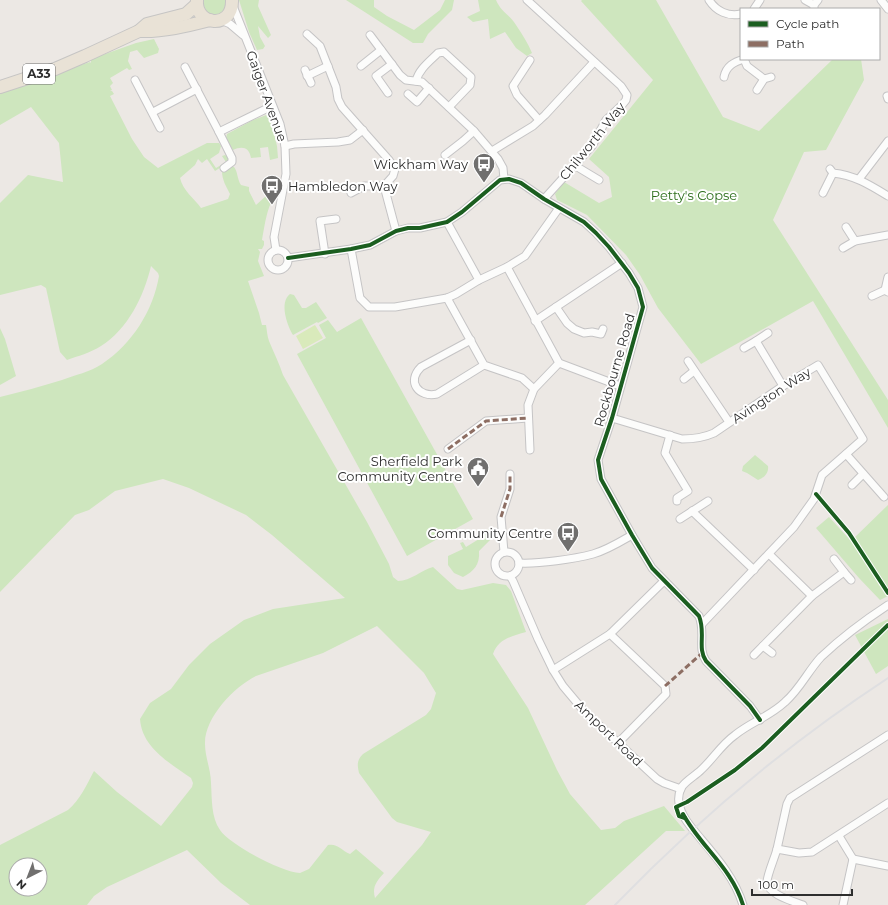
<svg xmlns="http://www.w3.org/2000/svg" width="888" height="905" font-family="Montserrat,sans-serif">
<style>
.green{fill:#cee6be;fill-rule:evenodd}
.pitch{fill:#d9eabb}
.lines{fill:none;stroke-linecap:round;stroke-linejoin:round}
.minor-casing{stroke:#c5c4c5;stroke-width:9}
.trunk-casing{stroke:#c6c5c4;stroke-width:14}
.minor{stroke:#fcfcfb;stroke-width:7}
.trunk{stroke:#e9e2d6;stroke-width:12}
.rail{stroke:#dfdfe1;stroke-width:2}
.quiet{stroke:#8d6e63;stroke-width:3;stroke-dasharray:6 3;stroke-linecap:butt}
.cycleway-casing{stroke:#fff;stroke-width:6}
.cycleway{stroke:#1b5e20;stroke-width:4}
.labels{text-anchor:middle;stroke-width:4;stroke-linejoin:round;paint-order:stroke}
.shield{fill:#fff;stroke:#6d6d6d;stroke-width:1}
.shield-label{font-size:12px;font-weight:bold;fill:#2e2e2e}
.street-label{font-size:13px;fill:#2e2e2e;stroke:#fff}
.poi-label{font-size:13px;fill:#2e2e2e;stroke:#fff;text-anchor:end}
.park-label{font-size:13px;fill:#2c6e1b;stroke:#fff}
</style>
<rect width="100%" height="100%" fill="#ece8e4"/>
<g class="green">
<polygon points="202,0 227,0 228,3 223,13 215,16 205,12 202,2"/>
<polygon points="239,0 259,0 258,6 271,35 268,38 258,26 260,37 265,46 263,49 257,50 249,32"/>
<polygon points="346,0 374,0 374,7 387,16 414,30 440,10 445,0 454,0 452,10 428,34 423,43 413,43"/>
<path d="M478,0H496C501,12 510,15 516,25C522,34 528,43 532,53L527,56L516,48L505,32L490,39L488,19L473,22L467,17L480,11Z"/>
<polygon points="582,0 656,0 723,117 759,131 833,59 861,59 864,80 826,150 804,152 773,220 888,400 888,428 813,301 701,364 658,308 640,275 626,255 587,215 557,200 555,194 564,182 599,203 612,197 609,177 589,159 653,80 581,1"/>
<path d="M154,39L159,49L158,53L144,58L137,50L130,52L128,61L132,69L129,70L127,68L110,78L113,83L110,86L112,90L110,91H112L114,94L110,96L132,139L144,157L158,168L207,143H219L221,146L219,153L210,159L216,168L226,162L222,156L225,155L228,157L229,161L226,164L215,171L207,159L202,163L198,159L195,165L180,178C183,191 194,198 201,208L228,199L230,194C226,186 222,180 222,171L231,166L234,167C238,172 237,179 241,185L249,187V191L256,205L266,196L274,199C267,205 264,230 262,240L264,241V245L262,249H258L260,252L258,261L264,276L248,281L259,313L262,325H266C267,330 267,336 269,341C274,353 279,363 283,375L367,522L389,564L393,577L398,581C411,581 421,570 433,567L457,589L462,590L493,583L506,585L511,591L526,632C512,636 498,639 493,654L528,708L557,770L570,794L601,830L615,828L624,821L664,806L685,831H666L585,905H250L221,883L187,850L107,887L94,896L87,905H0V845L68,810C80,800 87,784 94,771L117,792L161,826L192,787L193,783L191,778C170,763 142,748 140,719L150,703L171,689L189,665L210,644L244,620L273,609L345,598L272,535L246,515L189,488L163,479L115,491L89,510L75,515L0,592V397C21,392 42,386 62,380C75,375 90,372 102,364C132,344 153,311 159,276L158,273L151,266C144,296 128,329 101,346C90,353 78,356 67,360L60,352L46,288L41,285L0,295V203L28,175L63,182L59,143L31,107L0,125V91L90,62L91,63V59L136,43ZM377,626L424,673L436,693L431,709L426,715L363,754C357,760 357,764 359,773L392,818L397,822L431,832L422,845L375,898C372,887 376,882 384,873L356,849L350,854C341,850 337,843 328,845L309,869L300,873C282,872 230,845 220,830C211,817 212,799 211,783C211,770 205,757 205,744C204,718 234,687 256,676L323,653ZM16,865H40V889H16Z"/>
<path d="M269,114L277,146L278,158L270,160L268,147L260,148L261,157L251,158C249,147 242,146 233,150L226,138L227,134L253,120Z"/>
<path d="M290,294L294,295L302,308H306L316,302L327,318L318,323L317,322L293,335C287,325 279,302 290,294Z"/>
<polygon points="361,318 473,519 407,556 297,354 326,338 319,325 328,320 337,332"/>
<polygon points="0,328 5,339 16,376 0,385"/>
<path d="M755,455L768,466C769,473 764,478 758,480L747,473L742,471L743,466Z"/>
<polygon points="888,505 888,596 880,600 859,578 816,528 829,517 851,541"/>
<path d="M492,529V538L479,551C480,565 474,571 463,577L454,573L448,565V556L463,549L460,543L463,542L466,547L479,539L477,534L485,530Z"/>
<polygon points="888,619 888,666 876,674 855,635"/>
</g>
<polygon class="pitch" points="315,325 323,338 303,349 296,336"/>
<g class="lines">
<g class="minor-casing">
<g id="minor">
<polyline points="527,0 621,86 627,95 626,100 622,105 606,120 592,146 544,199"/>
<path d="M709,0C716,11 728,17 741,14"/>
<polyline points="805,0 814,5"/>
<polyline points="881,0 888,9"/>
<polyline points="233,6 280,124 285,146 286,174 274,237 276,250"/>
<polyline points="754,9 760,0"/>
<polyline points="814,9 814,5 818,0"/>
<polyline points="221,20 230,24 243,35"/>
<polyline points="307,34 320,46 336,87 338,99 342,107 389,160 395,169 393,176 384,186 364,186 351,193"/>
<polyline points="370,35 400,75 406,80 422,82 474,131 498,159 503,168 504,179"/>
<polyline points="744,59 747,66 764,79"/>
<polyline points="530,60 513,86 517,95 539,120"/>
<polyline points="361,66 381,50"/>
<polyline points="185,67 219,132"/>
<polyline points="305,70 311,83"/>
<polyline points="307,76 328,66"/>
<path d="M724,77C726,66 734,62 744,59"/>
<polyline points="135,80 160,128"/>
<path d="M416,81C419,69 430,61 438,53L444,52L471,77L470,85L449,107"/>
<polyline points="757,90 764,79 771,77"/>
<polyline points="388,93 376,76 392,64"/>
<polyline points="408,94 417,102 429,88"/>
<polyline points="887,96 888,99"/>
<polyline points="153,112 197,89"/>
<polyline points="285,146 294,144 338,142 350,140 363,130"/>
<polyline points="492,151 533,126 545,115 594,62"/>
<polyline points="445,155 463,141 474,131"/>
<polyline points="574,165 599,180"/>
<polyline points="224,168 232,162 232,158 219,132 272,106"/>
<path d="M830,169L833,173C854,175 870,185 888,196"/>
<polyline points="859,179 888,141"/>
<polyline points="384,186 396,231"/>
<polyline points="823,193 833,173"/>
<polyline points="447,222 479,280"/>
<polyline points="846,227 855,241"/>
<polyline points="843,248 855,241 888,235"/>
<polyline points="351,249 360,298 369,307 395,307 447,298 456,294 479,280 507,267 525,256 559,208"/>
<circle cx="278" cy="260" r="10"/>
<polyline points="325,254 320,221 336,219"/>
<path d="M288,258L351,249L370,245L396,231L408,228H420L447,222L462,212L500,180L509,179L521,183L544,199L584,222L596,233L609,247L629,273L638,288L643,307L612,418L598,460L601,479L632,535L652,568L699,616C706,633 697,648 706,661L750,706L760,720"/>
<polyline points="507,267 559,363 620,386"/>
<polyline points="885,290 888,277"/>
<polyline points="872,296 885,290 888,292"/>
<polyline points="447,298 484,365 522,378 534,389"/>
<polyline points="556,307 567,323 574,329 584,333 592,332 601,334 603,329"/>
<polyline points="535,321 622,263"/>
<path d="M471,340L421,367C406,382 419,398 437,394L484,365"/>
<polyline points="756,341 768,333"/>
<polyline points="744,348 756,341 783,386"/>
<polyline points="688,361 729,422"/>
<polyline points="684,379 694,371"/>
<path d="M612,418L682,439C694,439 703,438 714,433L783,386L818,365L863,439L822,475L814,499L794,527L702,624"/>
<polyline points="670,435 665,453 688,491 677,498 677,501"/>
<polyline points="448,449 486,421 528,418"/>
<polyline points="530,450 528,405 534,389 559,363"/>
<polyline points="846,454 884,497"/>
<polyline points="852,485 863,474"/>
<polyline points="692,511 754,570"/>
<polyline points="680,519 708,501"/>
<polyline points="504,552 501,517 510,489 510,474"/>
<circle cx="507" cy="564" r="12"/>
<polyline points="834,559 844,572"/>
<path d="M519,563C539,564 574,559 593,554C607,550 620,542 632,535"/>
<polyline points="510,576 513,581 538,639 553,670 563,686 584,711 657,779 664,783 681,789"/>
<polyline points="812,596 844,572 851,580"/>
<polyline points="610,634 665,686 666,694 618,743"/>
<polyline points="763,646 772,653"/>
<polyline points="754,655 812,596 769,554"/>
<polyline points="553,670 610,634 664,581"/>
<polyline points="839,836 853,859"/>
<polyline points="777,849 787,804 790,798 888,735"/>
<polyline points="853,859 888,866"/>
<path d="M743,905C735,879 718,859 701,839C692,828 681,817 679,803C678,798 679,793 681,788C685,781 695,776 701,770C713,759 721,745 735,735C751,722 769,717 785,702C800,689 808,671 821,657C841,638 865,620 888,605"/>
<path d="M803,905C793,901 768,895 767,882C767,875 775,857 777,849L799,853L812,852L888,803"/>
<polyline points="843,905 853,859"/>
</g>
</g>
<g class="trunk-casing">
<g id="trunk">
<path d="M197,0C195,26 233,30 232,0"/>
<path d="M139,31C163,32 187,26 210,20"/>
<polyline points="0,87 55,69 85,56 139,31 147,24 186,14 197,4"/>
</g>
</g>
<use href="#minor" class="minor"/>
<use href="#trunk" class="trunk"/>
<path class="rail" d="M615,905C697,820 789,743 888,678"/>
<g class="quiet">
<polyline points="448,449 486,421 528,418"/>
<polyline points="501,517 510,489 510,474"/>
<polyline points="665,686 701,654"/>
</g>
<g class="cycleway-casing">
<g id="cycleway">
<path d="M288,258L351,249L370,245L396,231L408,228H420L447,222L462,212L500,180L509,179L521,183L544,199L584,222L596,233L609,247L629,273L638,288L643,307L612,418L598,460L601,479L632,535L652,568L699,616C706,633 697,648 706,661L750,706L760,720"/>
<polyline points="816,494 849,533 888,593"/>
<path d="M683,814C700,846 732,868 743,905"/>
<polyline points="685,818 679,816 676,807 687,802 735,770 762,748 888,625"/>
</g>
</g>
<use href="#cycleway" class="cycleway"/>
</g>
<defs>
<g id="bus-pin" transform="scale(1.15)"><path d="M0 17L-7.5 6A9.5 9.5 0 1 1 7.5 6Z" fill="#706f6e" stroke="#fff"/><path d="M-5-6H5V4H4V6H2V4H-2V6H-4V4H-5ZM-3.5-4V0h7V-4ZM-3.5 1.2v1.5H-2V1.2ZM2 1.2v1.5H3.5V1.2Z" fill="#fff"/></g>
<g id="civic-pin" transform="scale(1.15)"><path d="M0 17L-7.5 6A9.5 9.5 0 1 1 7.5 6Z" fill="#706f6e" stroke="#fff"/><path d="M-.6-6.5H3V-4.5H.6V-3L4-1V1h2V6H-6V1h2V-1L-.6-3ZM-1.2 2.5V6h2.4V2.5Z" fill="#fff"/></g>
</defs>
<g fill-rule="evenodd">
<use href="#bus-pin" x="484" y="164"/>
<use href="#bus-pin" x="272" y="186"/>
<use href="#civic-pin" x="478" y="468"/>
<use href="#bus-pin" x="568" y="533"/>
</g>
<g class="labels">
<rect class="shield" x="23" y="64" width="32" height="20" rx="3"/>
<g class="shield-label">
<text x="39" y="78">A33</text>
</g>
<g class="street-label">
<text transform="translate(267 96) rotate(70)" y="5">Gaiger Avenue</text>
<text transform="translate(592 141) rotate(-51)" y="5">Chilworth Way</text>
<text transform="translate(614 370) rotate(-74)" y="5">Rockbourne Road</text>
<text transform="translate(771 395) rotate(-33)" y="5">Avington Way</text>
<text transform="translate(609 733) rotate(44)" y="5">Amport Road</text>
</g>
<g class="poi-label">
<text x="468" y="169">Wickham Way</text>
<text x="288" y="191" text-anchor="start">Hambledon Way</text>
<text x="462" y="466">Sherfield Park<tspan x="462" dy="15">Community Centre</tspan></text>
<text x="552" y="538">Community Centre</text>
</g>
<g class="park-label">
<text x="694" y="200">Petty's Copse</text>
</g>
</g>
<rect x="740" y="8" width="140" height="52" fill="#ffffff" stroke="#ababab"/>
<rect x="748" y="21" width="20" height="6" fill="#1b5e20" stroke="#ababab"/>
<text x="776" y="28" font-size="12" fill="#2e2e2e">Cycle path</text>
<rect x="748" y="41" width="20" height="6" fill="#8d6e63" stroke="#ababab"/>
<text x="776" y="48" font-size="12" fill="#2e2e2e">Path</text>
<g transform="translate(28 877) rotate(222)"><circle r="19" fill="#ffffff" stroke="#ababab"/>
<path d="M0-3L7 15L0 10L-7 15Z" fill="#706f6e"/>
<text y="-6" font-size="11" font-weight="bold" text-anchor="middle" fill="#2e2e2e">N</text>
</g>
<path d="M752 889v6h100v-6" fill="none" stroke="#2e2e2e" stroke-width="2"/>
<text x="758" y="889" font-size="12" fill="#2e2e2e" stroke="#ffffff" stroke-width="3" paint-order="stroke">100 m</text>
</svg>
